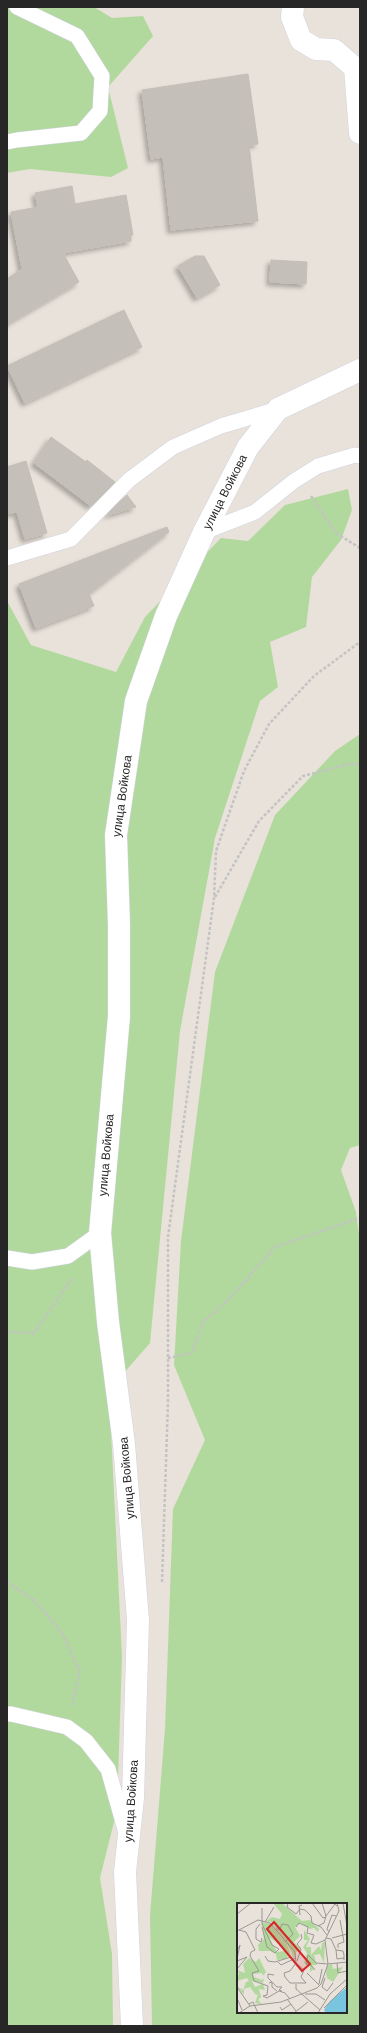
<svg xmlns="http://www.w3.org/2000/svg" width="367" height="2033" font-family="'DM Sans',sans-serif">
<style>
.green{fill:#b2d99d;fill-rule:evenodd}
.building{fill:#c4c0b9;stroke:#c3beb5;filter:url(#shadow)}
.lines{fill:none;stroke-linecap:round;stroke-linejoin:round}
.service-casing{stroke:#d0d3df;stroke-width:16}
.tertiary-casing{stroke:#d0d3df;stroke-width:23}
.path{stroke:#c3c3c3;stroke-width:2.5;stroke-dasharray:3 2;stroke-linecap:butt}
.service{stroke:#fff;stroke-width:15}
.tertiary{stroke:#fff;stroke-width:22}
.labels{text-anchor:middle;stroke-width:3;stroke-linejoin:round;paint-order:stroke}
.street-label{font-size:12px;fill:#272727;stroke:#fff}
.inset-road{fill:none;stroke:#9b9792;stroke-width:1}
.view{fill:#d62828;fill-opacity:0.15;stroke:#d62828;stroke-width:2}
.inset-edge{fill:none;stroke:#272727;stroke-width:2}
</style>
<defs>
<filter id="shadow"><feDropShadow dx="-3.5" dy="3.5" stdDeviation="2" flood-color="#0004"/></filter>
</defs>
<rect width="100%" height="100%" fill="#e8e2da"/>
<g class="green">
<polygon points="7,7 94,7 112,18 143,16 153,36 108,87 128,168 111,177 30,169 7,173"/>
<polygon points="348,489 352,510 341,540 312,577 306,627 270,642 278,687 260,701 215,838 180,1031 150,1343 109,1390 122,1657 117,1810 100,1878 112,1954 113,2026 7,2026 7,601 31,645 116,672 145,617 221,538 248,541 285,505"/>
<path d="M360,734V1145L350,1148L341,1170L356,1212L360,1242V2026H152L150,1916L165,1729L173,1509L205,1440L174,1365L181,1241L215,972L275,815L335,751ZM238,1904H346V2012H238Z"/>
</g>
<g class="building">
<polygon points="248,74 258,144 249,145 258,221 171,230 163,157 151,159 142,90"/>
<polygon points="72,186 75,204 126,195 133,235 131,235 131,241 63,253 79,282 7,324 7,279 22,269 11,212 38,207 35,193"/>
<polygon points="195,256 204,256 220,285 197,298 178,266"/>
<polygon points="271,260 307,262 306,284 270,282"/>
<polygon points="124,310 142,347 25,403 7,366"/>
<polygon points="51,437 86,462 87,460 115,482 91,506 34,463"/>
<polygon points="26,461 47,533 25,539 17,512 7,514 7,467"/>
<polygon points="127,495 136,507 107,515"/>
<polygon points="167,527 169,532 89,594 94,606 36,628 19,584"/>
</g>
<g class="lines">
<g class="service-casing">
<g id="service">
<polyline points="7,142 17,140 81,133 100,111 102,76 77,36 17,7"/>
<polyline points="204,532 255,512 294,481 318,466 355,455 360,456"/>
<polyline points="7,558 71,539 129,480 173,447 221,426 278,409"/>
<polyline points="7,1258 32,1262 68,1256 100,1233"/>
<polyline points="7,1714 11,1714 67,1727 86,1741 108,1769 126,1833"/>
</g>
</g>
<g class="tertiary-casing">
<g id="tertiary">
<polyline points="293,7 292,17 301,40 316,49 334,50 355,68 360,133"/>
<polyline points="132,2026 125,1872 133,1798 138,1620 124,1444 108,1322 100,1233 119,1016 119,925 116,835 136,701 166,616 204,532 248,447 278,409 360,370"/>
</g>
</g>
<g class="path">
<polyline points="311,496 336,533 360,548"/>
<polyline points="215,897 259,821 303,776 350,764 360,765"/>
<polyline points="7,1332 34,1333 72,1278"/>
<polyline points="168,1358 192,1353 203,1322 228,1300 275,1247 360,1218"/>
<polyline points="7,1582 35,1601 62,1633 80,1671 72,1705"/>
<polyline points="162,1582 168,1402 168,1237 214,898 216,851 244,771 269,724 314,676 360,642"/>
<polyline points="7,1932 7,1969"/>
</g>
<use href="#service" class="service"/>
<use href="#tertiary" class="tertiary"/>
</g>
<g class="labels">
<g class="street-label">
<text transform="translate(225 492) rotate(-63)" y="4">улица Войкова</text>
<text transform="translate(122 796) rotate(-82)" y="4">улица Войкова</text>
<text transform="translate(106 1155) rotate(-85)" y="4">улица Войкова</text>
<text transform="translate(127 1478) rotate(-95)" y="4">улица Войкова</text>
<text transform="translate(131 1801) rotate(-86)" y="4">улица Войкова</text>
</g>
</g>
<g transform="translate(237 1903)">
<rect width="110" height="110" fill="#e8e2da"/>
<path d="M36,0H45L65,18L73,17L82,26L81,29L77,25L73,26L64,20L58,24L63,33L57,39L64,46L59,49L57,57L54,48L49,40L53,49L49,56L40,57L39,51L33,48H22L21,42L27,36L25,19L34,21L47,38L38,24L34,19L29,18L35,14L43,16L45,11ZM32,34L45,43L47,48L40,49ZM67,27L73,36L69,44H74V52L82,43L84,47L85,40L88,39L87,60L83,51L77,52L80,62H75L77,66L73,69V64L67,60L70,50L66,44L71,37H67ZM12,55L19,59L22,55L29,69L26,73L25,70L16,71L17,74L25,77L27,75L26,80L15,78L18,84L26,81L28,87L22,86L24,94L21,97L25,101L18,100L21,91L19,92L13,84L7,86V92L0,83L6,87L9,79L12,78L10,75L0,78L2,70L0,67L8,70L6,61ZM95,61L96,66L106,64L96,79L90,75L89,70L90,63Z" fill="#b2d99d" fill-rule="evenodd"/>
<path d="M110,84V110H89L87,107L93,98Z" fill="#79c4df"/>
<path class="inset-road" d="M51,0L50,4L59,11L63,6L68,7L74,13L75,20L84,24L90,32M75,0L86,15L89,14M106,0L110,23M25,5V21L35,42L42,46M0,11L14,0M63,12L62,3L65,2M89,13L98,1L100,3M28,19L37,4M23,21L19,26V36L24,39L25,35M81,23L87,20L89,13L85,0M25,24L30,44L38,50L42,46M59,24L62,20L71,24L70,30L77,32L74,40L79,41L88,37M39,26H43L45,21L51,22L56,31L49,38M2,27L9,29L18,47L14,49L13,53M0,28L21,17L33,20L58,49L59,60L67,67L64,74L69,80H53L48,74L47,70L53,68L59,60M92,29L90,26L95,12L99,13M89,35L94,36L99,47M95,35L110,31M0,43L1,46L3,42L0,56M101,45V41L107,39L103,17M13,53L22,68L15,70L17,78L31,83L30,92L26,93L30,95L42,88L48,90L53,96M28,53L31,58L38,59L54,54M107,55L100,56L99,47L106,48L107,52V57M0,58L10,54L0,66M60,58L64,46L60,41L65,35L64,31M41,59L44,62L59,55M100,60L101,70L110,68M91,61L110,59M78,67L74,62L69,61L71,52L79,60L91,61L88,37L102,8L100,0M70,70L83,83M37,72L31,71V75L40,84H45L42,87L45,88M88,75L85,84L90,88L96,80M32,80L35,79V84L40,88M59,81V86L83,107M82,81L85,66M0,84L13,103M68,91H79L88,97M0,95L5,107M50,96L59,108M12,101L16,99L21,110M43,104L45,107L54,101M87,105L110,82M2,110L13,103L44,99L80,85L84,81L91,61M57,110L71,99M81,110L93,91L110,76"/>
<path class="view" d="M37,19L73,61L65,68L30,26Z"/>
<rect width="110" height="110" class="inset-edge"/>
</g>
<rect width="367" height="2033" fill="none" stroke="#272727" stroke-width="16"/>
</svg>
